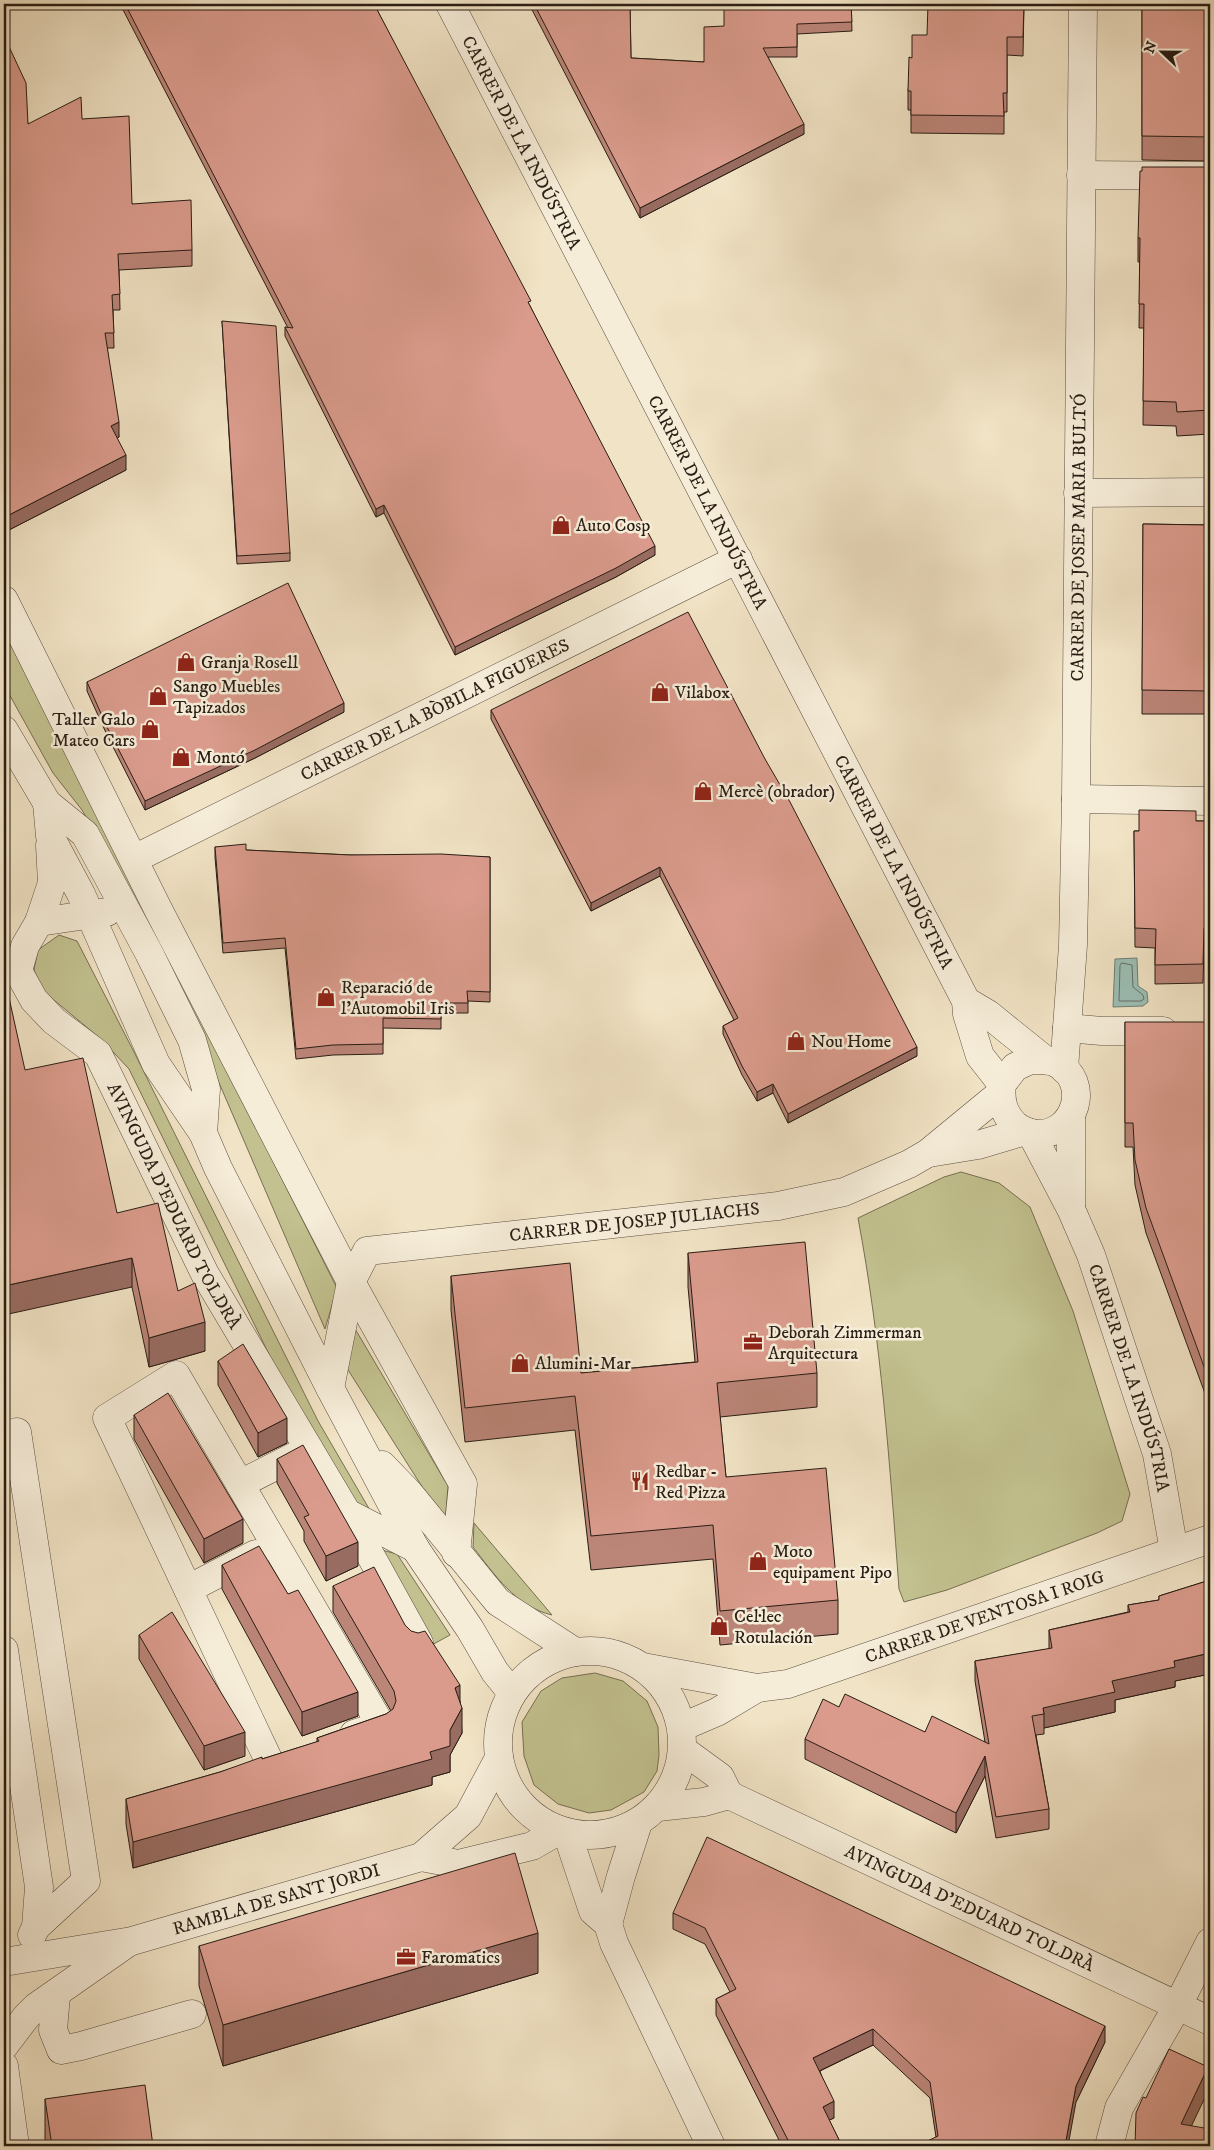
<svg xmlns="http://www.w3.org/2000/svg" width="1214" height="2150" font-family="'IM FELL DW Pica',serif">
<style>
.green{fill:#c2c18f;stroke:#766f52}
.water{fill:#9bbeb4;stroke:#6d7e74}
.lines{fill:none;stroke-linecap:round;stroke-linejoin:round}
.shore{stroke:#626e64;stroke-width:1}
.minor-casing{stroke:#5b4e40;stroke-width:29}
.minor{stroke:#f6edd9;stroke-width:28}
.wall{fill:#bb8578;stroke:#291d14}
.shaded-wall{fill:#996c62;stroke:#291d14}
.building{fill:#da9b8c;stroke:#291d14}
.labels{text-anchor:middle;stroke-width:5;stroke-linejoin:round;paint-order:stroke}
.street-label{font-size:18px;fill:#291d14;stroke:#f6edd9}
.poi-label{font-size:18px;fill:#291d14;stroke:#f6edd9;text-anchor:start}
</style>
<rect width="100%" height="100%" fill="#f1e3c5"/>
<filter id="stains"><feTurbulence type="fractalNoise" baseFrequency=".004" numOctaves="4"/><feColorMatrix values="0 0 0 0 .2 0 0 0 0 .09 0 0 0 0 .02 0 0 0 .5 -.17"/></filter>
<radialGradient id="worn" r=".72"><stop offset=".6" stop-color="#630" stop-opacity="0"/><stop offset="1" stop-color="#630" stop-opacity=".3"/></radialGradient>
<g class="green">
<polygon points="4,623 123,865 337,1288 325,1329 195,1027 119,874 82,810 53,773 4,685"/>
<polygon points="59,935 77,941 133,1050 318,1421 371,1512 345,1499 289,1395 129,1069 101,1039 43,991 34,970 38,950"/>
<path d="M961,1172L999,1183L1030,1207L1073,1311L1130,1494L1122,1521L1097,1533L947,1590L904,1602L899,1589C890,1465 881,1340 858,1218L944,1177Z"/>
<polygon points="351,1322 448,1486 445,1523 343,1362"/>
<path d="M474,1523L552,1615C516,1607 494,1574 473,1547Z"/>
<polygon points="374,1548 397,1554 450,1635 430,1646"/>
<polygon points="595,1673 623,1681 647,1701 658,1727 659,1755 657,1771 644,1792 611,1810 589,1813 558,1804 534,1785 524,1756 522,1722 541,1691 562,1678"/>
</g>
<polygon class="water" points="1137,958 1138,986 1147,992 1148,1002 1143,1006 1113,1007 1115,959"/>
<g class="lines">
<polygon class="shore" points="1122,963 1132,965 1133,987 1143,995 1144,999 1141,1001 1119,1001 1120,966"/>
<g class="minor-casing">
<g id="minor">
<path id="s1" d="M450,4L966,1001L967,1014L980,1056L1002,1084"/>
<polyline points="1081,175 1210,176"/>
<polyline points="1078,493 1210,492"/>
<polyline points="4,600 158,909 351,1282 463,1484 456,1553"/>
<polyline points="4,730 47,803 85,834 149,953 192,1040 206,1089 203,1133"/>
<polyline points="1076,799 1210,801"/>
<polyline points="47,803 50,836 81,894 156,1064 203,1133 218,1168 330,1388 415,1548 470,1629 495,1672 512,1693"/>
<path id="s2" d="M50,845L52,883L39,922L25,946L18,971L34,1000L54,1021L98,1054L205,1274L347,1513L415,1548"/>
<path id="s3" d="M134,859L738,559"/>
<polyline points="39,922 107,912"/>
<polyline points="966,1001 988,1014 1045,1060"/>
<polyline points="1067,1028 1102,1031 1163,1031"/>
<path d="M1030,1060C1039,1060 1048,1059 1056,1063C1092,1081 1076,1136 1036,1134C1029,1133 1021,1130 1015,1125C1003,1113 1000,1100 1002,1084L1015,1067Z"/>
<path id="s4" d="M1064,1069L1073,945L1076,799L1083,4"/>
<path id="s5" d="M1031,1133L1071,1209L1091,1255L1157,1454L1174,1551"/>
<polyline points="929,1153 978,1145 1025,1131"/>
<polyline points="1071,1208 1071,1116"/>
<path id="s6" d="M330,1388L351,1282L367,1251L778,1206L844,1192L909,1164L928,1153L1001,1093"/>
<polyline points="4,1436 17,1432 86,1881 36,1927"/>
<polyline points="382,1465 409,1493 498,1602 575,1652"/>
<polyline points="240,1484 309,1449"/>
<polyline points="347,1513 419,1643"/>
<polyline points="188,1589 256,1554"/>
<polyline points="4,1650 39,1887 36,1927 32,1935"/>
<circle cx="590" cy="1743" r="92"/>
<path id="s7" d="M643,1667L757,1688L788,1684L1210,1539"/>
<polyline points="682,1727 717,1712 757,1688"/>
<polyline points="683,1750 720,1777 729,1795"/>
<polyline points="270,1763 107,1418 176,1375 381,1725 354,1734"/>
<path id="s8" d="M729,1795L1210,2021"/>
<polyline points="658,1807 704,1802 729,1795"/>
<polyline points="567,1833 593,1911 608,1924 614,1943 711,2146"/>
<polyline points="421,1857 458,1864 532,1846 558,1831"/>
<polyline points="608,1924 621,1876 638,1823"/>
<path id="s9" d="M4,1962L132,1941L421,1857L468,1816L499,1758"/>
<polyline points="56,1995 53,2030 61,2050 81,2046 192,2014"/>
<polyline points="4,2046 26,2017 36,2007 126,1944"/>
<polyline points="4,2066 15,2146"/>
<polyline points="1109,2146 1119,2108 1178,2005 1210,1942"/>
</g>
</g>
<use href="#minor" class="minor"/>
</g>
<g class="wall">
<polygon points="120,4 374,4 531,308 655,555 616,577 455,655 384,513 376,517 285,336 285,327 288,328"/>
<polygon points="529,4 630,4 631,58 704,62 724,26 851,4 852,31 797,34 797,57 768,57 804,134 640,218"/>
<polygon points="1024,4 1023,56 1007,55 1007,112 1004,112 1004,134 911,133 911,110 908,110 908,91 912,58 927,35"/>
<polygon points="1142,4 1210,4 1210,161 1142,160"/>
<polygon points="4,36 28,124 82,119 132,204 192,250 192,266 119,270 120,310 113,310 114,348 107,348 119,437 117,438 126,470 5,532 4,530"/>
<polygon points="1210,167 1210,434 1177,436 1176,426 1143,425 1144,328 1139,328 1140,262 1138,262 1138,238"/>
<polygon points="222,321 290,553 290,561 237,564"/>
<polygon points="1143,524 1210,525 1210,714 1142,714"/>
<polygon points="87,682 344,712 255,758 145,810 107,735 87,691"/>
<polygon points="491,710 917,1056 788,1123 773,1093 757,1101 742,1075 723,1034 723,1026 734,1020 660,876 591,911 491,719"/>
<polygon points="1196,821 1210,821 1210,947 1204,947 1203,983 1155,984 1155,948 1135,947 1134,831 1139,831"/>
<polygon points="215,847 246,850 350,855 490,857 490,1002 468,1001 468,1013 441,1013 441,1029 383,1028 383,1054 333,1055 296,1059 285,948 223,953 215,857"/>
<polygon points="1125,1022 1205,1153 1210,1176 1210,1407 1146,1233 1135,1185 1133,1147 1125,1147"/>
<polygon points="25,1070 117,1213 178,1291 205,1351 149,1367 132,1287"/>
<polygon points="688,1253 817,1373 817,1407 720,1417 726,1477 838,1600 838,1634 720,1645 713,1559 591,1570 575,1430 465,1442 451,1310 451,1276 581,1373 695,1362 688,1287"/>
<polygon points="218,1361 287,1443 258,1457 218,1385"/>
<polygon points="134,1415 243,1543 204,1563 134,1439"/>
<polygon points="277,1459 358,1566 326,1581 304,1541 304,1531 277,1483"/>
<polygon points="222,1565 358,1716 302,1736 222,1589"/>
<polygon points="1210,1580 1210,1674 1175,1681 1175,1687 1115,1700 1115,1712 1044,1728 1044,1734 1036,1735 1049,1809 1049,1829 996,1838 985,1776 956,1833 805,1759 805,1739 839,1707 925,1732 985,1742 975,1681 975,1661 1049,1649 1049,1630 1128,1612 1128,1605 1159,1600 1159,1596"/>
<polygon points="333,1586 405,1625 460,1701 462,1733 450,1755 450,1772 432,1777 432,1785 133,1868 126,1824 126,1799 220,1772 317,1742 317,1738 386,1714 391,1711 333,1612"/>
<polygon points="139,1635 245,1756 204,1770 139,1659"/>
<polygon points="673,1913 1105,2042 1076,2102 936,2137 930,2098 873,2045 820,2071 834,2118 829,2120 842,2146 782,2146 716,2015 716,1999 730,1992 705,1944 673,1929"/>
<polygon points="199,1946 538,1973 223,2066 199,1986"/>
<polygon points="45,2099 153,2146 46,2146 45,2139"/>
</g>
<g class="shaded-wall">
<polygon points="804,124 804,134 640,218 640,208"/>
<polygon points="119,422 119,437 111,442 111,426"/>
<polygon points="126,455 126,470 5,532 5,517"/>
<polygon points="384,505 384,513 376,517 376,509"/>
<polygon points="655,546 655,555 616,577 455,655 455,647"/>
<polygon points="344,703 344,712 255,758 145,810 145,801"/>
<polygon points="660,867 660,876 591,911 591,903"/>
<polygon points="917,1047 917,1056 788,1123 788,1114"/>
<polygon points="773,1084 773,1093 757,1101 757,1092"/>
<polygon points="132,1258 132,1287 4,1315 4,1286"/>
<polygon points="205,1322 205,1351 149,1367 149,1338"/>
<polygon points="287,1418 287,1443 258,1457 258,1433"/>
<polygon points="243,1519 243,1543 204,1563 204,1539"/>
<polygon points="358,1542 358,1566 326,1581 326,1556"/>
<polygon points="1210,1653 1210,1674 1175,1681 1175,1687 1115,1700 1115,1712 1044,1728 1044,1714 1043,1708 1112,1681 1174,1661"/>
<polygon points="460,1685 460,1711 455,1688"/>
<polygon points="358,1692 358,1716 302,1736 302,1712"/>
<polygon points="462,1708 462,1733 450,1755 450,1772 432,1777 432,1785 133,1868 133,1842 430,1752 450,1730"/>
<polygon points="245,1732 245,1756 204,1770 204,1746"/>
<polygon points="985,1756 985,1776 956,1833 956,1813"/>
<polygon points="538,1933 538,1973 223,2066 223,2025"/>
<polygon points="1105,2026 1105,2042 1076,2102 1068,2146 1065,2146 1076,2086"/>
<polygon points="873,2029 873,2045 813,2074 813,2058"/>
<polygon points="1208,2067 1208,2091 1182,2146 1181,2124"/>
<polygon points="834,2101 834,2118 823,2123 823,2107"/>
</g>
<g class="building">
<polygon points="125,4 374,4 531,301 528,302 655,546 616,568 455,647 384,505 376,509 285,327 293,328"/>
<polygon points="534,4 630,4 631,58 704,62 704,27 724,26 724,4 851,4 852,22 797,24 797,47 763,48 804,124 640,208"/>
<polygon points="928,4 1024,4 1023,37 1007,37 1007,93 1003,93 1004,116 911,115 911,91 908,91 909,57 912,58 912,35 927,35"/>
<polygon points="1142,4 1210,4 1210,137 1142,136"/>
<polygon points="4,36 26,83 28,124 81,97 82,119 129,116 132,204 191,200 192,250 118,254 120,294 112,295 114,333 105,333 119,422 111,426 126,455 5,517 4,514"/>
<polygon points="1142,167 1210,167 1210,410 1177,412 1176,402 1143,401 1144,304 1139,304 1140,238 1138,238 1140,171 1142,171"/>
<polygon points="222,321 276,326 290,553 237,556"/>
<polygon points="1143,524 1210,525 1210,691 1142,690"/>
<polygon points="288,583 344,703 255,750 145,801 107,727 87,682"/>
<polygon points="688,612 765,759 790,802 917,1047 788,1114 773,1084 757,1092 742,1066 723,1026 738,1018 660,867 591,903 491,710"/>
<polygon points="1139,810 1196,811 1196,821 1210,821 1210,928 1204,928 1203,964 1155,965 1156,929 1135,928 1134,831 1139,831"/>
<polygon points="246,844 246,850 350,855 441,854 490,857 490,992 467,991 468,1003 441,1003 441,1019 383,1018 383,1044 333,1045 296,1049 285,938 223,943 215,847"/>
<polygon points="4,975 25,1070 83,1058 117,1213 158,1203 178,1291 195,1283 205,1322 149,1338 132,1258 4,1286"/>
<polygon points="1125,1022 1205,1022 1205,1153 1210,1176 1210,1383 1146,1208 1135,1160 1133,1123 1125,1123"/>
<polygon points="805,1242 817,1373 717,1383 726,1477 826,1468 838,1600 720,1611 713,1525 591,1536 575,1396 465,1408 451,1276 570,1263 581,1373 698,1362 688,1253"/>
<polygon points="243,1344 287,1418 258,1433 218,1361"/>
<polygon points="168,1393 243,1519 204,1539 134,1415"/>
<polygon points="303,1445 358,1542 326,1556 304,1517 309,1515 277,1459"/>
<polygon points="259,1546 288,1594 298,1590 358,1692 302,1712 222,1565"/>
<polygon points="374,1567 405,1625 411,1631 418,1633 425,1631 460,1685 455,1688 462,1708 450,1730 450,1746 430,1752 432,1759 133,1842 126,1799 220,1772 262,1757 262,1759 319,1741 317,1738 386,1714 393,1709 396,1701 394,1691 333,1586"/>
<polygon points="1210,1580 1210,1653 1174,1661 1175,1667 1112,1681 1115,1692 1043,1708 1044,1714 1032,1716 1049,1809 996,1817 985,1756 956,1813 805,1739 823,1699 839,1707 845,1694 925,1732 932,1716 989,1744 975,1661 1052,1648 1049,1630 1130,1612 1128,1605 1159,1600 1159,1596"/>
<polygon points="172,1612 245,1732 204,1746 139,1635"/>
<polygon points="707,1837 1105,2026 1076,2086 1065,2146 917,2146 938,2136 930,2082 873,2029 813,2058 834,2101 823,2107 842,2146 791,2146 716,1999 736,1989 705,1928 673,1913"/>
<polygon points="515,1853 538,1933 223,2025 199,1946"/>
<polygon points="1169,2049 1208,2067 1181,2124 1210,2129 1210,2146 1135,2146 1136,2113 1143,2097 1146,2098"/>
<polygon points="145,2085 153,2146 52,2146 45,2099"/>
<polygon points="645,2142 645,2146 557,2146 557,2143"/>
</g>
<defs>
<g id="shop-bare" transform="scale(1.5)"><path d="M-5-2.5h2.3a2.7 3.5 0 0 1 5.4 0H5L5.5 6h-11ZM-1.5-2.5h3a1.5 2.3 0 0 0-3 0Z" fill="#8f2418" stroke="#f6edd9" stroke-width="2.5" paint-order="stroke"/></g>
<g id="office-bare" transform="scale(1.5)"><path d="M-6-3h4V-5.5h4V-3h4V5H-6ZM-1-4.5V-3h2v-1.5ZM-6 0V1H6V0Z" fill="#8f2418" stroke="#f6edd9" stroke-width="2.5" paint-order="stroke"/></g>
<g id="restaurant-bare" transform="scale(1.5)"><path d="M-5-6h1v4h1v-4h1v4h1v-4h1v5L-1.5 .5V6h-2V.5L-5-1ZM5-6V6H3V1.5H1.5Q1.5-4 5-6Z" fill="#8f2418" stroke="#f6edd9" stroke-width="2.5" paint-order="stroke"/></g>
</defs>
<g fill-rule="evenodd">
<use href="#shop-bare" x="561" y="525"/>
<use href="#shop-bare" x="186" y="662"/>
<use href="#shop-bare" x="660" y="692"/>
<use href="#shop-bare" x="158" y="696"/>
<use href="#shop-bare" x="150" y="729"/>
<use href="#shop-bare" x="181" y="757"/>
<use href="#shop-bare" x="703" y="791"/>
<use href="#shop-bare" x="326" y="997"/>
<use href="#shop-bare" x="796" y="1041"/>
<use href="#office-bare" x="753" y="1342"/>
<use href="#shop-bare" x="520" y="1363"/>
<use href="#restaurant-bare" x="640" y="1481"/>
<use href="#shop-bare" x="758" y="1561"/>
<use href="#shop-bare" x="719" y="1626"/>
<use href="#office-bare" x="406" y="1957"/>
</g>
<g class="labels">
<g class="street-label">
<text dy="6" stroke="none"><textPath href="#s1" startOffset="156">CARRER DE LA INDÚSTRIA</textPath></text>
<text dy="6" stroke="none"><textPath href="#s1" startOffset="561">CARRER DE LA INDÚSTRIA</textPath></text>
<text dy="6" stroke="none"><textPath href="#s4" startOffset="532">CARRER DE JOSEP MARIA BULTÓ</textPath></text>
<text dy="6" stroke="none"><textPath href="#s3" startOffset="336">CARRER DE LA BÒBILA FIGUERES</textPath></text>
<text dy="6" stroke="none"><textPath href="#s1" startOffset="966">CARRER DE LA INDÚSTRIA</textPath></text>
<text dy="6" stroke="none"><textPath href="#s2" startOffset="420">AVINGUDA D'EDUARD TOLDRÀ</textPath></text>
<text dy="6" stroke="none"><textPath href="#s6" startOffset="412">CARRER DE JOSEP JULIACHS</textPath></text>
<text dy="6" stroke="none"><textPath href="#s5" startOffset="265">CARRER DE LA INDÚSTRIA</textPath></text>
<text dy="6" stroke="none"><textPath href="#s7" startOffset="355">CARRER DE VENTOSA I ROIG</textPath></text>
<text dy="6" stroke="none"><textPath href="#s9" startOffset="280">RAMBLA DE SANT JORDI</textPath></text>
<text dy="6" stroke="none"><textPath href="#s8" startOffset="266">AVINGUDA D'EDUARD TOLDRÀ</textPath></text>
</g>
<g class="poi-label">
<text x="576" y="531">Auto Cosp</text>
<text x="201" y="668">Granja Rosell</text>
<text x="173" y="692">Sango Muebles<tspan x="173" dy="21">Tapizados</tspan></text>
<text x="675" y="698">Vilabox</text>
<text x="135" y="725" text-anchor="end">Taller Galo<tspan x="135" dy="21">Mateo Cars</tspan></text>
<text x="196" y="763">Montó</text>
<text x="718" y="797">Mercè (obrador)</text>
<text x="341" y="993">Reparació de<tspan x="341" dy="21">l'Automobil Iris</tspan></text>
<text x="811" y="1047">Nou Home</text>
<text x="768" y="1338">Deborah Zimmerman<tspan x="768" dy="21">Arquitectura</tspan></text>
<text x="535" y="1369">Alumini-Mar</text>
<text x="655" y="1477">Redbar -<tspan x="655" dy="21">Red Pizza</tspan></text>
<text x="773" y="1557">Moto<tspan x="773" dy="21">equipament Pipo</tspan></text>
<text x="734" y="1622">Cel·lec<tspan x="734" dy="21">Rotulación</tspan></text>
<text x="421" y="1963">Faromatics</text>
</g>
</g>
<rect width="1214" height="2150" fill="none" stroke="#f1e3c5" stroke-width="20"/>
<rect x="5" y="5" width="1204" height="2140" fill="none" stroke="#291d14" stroke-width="2.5"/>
<rect x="10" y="10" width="1194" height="2130" fill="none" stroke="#291d14"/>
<g transform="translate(1162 52) rotate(292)" stroke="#f6edd9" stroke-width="4" paint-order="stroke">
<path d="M0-4L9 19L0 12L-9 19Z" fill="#291d14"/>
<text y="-8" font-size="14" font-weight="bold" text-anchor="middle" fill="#291d14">N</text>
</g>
<rect width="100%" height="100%" filter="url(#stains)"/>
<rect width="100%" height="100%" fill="url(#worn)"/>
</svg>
